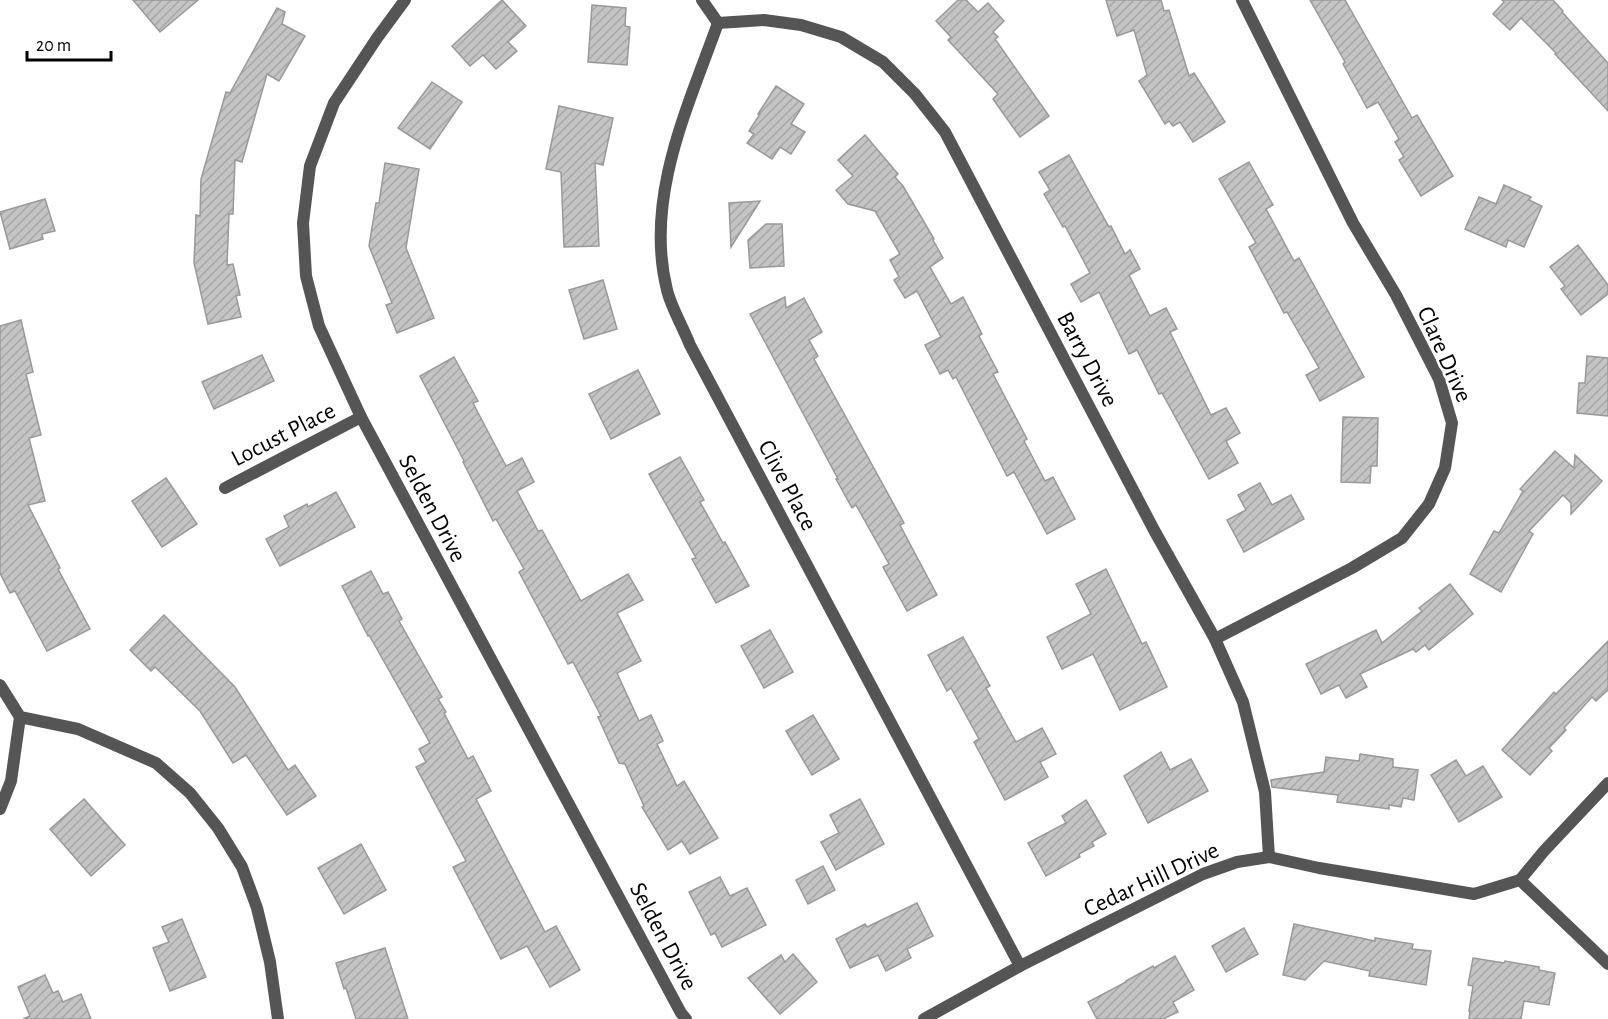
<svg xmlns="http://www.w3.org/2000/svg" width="1608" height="1019" font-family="'Alegreya Sans',sans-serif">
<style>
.building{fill:url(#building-hatch);stroke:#999;stroke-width:1.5}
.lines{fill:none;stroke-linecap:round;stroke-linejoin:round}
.minor{stroke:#555;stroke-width:12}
.labels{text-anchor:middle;stroke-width:5;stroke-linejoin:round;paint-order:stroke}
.street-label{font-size:24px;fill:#000;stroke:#fff}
</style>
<defs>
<pattern id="building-hatch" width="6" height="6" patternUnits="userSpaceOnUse" patternTransform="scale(1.5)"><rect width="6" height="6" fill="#c4c4c4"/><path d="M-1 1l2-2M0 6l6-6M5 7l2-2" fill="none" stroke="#a7a7a7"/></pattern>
</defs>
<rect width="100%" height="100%" fill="#fff"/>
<g class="building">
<polygon points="133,0 198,0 160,32"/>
<polygon points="502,0 526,26 508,42 517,51 496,69 483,55 470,66 452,46"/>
<polygon points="958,0 966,0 978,12 988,3 1004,21 993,32 998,37 995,39 1049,116 1020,137 993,99 998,94 948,40 951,37 936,21"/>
<polygon points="1106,0 1161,0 1164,11 1169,10 1189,76 1194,73 1225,122 1193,142 1180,122 1173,126 1169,121 1165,124 1139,81 1147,75 1134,30 1117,36"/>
<polygon points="1310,0 1345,0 1412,118 1417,115 1453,176 1421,196 1399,160 1404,157 1395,142 1399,139 1378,102 1367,108 1343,64 1345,62"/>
<polygon points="1502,0 1553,0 1563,11 1562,12 1608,63 1608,111 1555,54 1556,53 1521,18 1510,30 1493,14 1504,2"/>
<polygon points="592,5 626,8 625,26 630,27 627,65 588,62"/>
<polygon points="277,8 285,12 282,24 305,36 279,81 267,74 242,162 235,160 233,214 229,214 227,265 233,264 240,295 236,296 241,317 208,324 194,263 196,215 200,216 201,179 226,92 230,93"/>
<polygon points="432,82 462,102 430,149 398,128"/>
<polygon points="776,86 804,104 791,124 805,132 791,154 780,147 772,159 747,143 754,134 749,131 760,114 758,114"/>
<polygon points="559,106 613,118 603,165 595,163 599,246 564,247 561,172 546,169"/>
<polygon points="865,135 898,174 895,177 903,186 934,239 933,240 943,258 930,267 951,304 963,297 982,334 979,336 998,372 993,374 1027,439 1024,441 1045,481 1053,477 1075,519 1047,534 1014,472 1007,476 956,377 953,379 948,370 940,374 925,345 941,337 917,291 905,298 894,280 899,277 890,260 900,254 875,211 848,204 836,190 853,176 838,160"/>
<polygon points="1069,155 1109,227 1111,226 1125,254 1130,250 1140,269 1129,275 1150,316 1166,308 1177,329 1170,332 1211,415 1226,408 1240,433 1226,441 1238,463 1209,479 1162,393 1159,394 1137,350 1129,354 1099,292 1081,302 1071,284 1090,273 1065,226 1063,227 1044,194 1050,190 1039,172"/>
<polygon points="1249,162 1273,205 1266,209 1294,261 1299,258 1364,377 1320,401 1306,375 1319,368 1287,312 1284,313 1249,247 1256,243 1219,179"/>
<polygon points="385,163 419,169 406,248 434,318 397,333 386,305 392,303 369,246 376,203 379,203"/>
<polygon points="1504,185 1531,197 1529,200 1542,206 1524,247 1508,240 1506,247 1465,229 1479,197 1496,204"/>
<polygon points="45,199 55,231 42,234 43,239 10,249 0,212"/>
<polygon points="760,201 731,247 729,203"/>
<polygon points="766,224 782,224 784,266 750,268 748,240"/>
<polygon points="1578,245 1608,285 1608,294 1581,315 1561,289 1565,286 1550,267"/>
<polygon points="603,280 617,329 584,339 569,290"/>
<polygon points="785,297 786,308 804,298 822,332 809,340 818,356 814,359 904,523 900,525 937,595 907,611 883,567 889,564 856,505 852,508 836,479 838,479 750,314"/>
<polygon points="21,320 33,372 26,374 41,435 29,438 45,501 28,505 60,568 58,569 90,629 47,651 15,591 10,593 0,573 0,326"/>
<polygon points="262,355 274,381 214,409 202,382"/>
<polygon points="1587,356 1608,358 1608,416 1577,413 1579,383 1585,383"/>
<polygon points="454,357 478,401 473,403 506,466 522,458 534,482 517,491 538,531 542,530 581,601 628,574 643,600 617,613 641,661 617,673 639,721 651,715 663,741 657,744 677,786 684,781 718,838 690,854 682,841 668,850 642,807 644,806 625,764 619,763 598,717 601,716 573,662 568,664 519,572 524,569 496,519 493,521 463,462 464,461 420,376"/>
<polygon points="638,370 660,414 611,439 589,394"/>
<polygon points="1343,417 1378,418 1377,466 1371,466 1370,483 1341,482"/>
<polygon points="1555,451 1574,468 1575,455 1602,481 1571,514 1571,503 1563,495 1529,531 1533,534 1501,592 1470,574 1494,531 1499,533 1523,491 1520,489"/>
<polygon points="680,457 704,500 700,502 723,543 725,542 749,586 716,603 692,559 696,558 649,474"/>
<polygon points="166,478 197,524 162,547 132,501"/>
<polygon points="1260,483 1272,505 1291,495 1304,519 1244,552 1227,520 1246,510 1238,495"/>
<polygon points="336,492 355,527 280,566 266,539 289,527 284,516 307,504 308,507"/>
<polygon points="1106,569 1142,644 1146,642 1167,687 1120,710 1093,654 1062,669 1047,637 1091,614 1076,584"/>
<polygon points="371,571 383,594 388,592 402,619 399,621 442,697 438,699 446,712 444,713 468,759 473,756 491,791 476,799 545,932 556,926 580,970 550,987 527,946 501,959 453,867 466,861 416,767 426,762 419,749 430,743 369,635 368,636 342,586"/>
<polygon points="1450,584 1473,614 1429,650 1425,645 1416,652 1413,649 1360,674 1367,687 1346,698 1339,685 1321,694 1306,664 1376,630 1382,643 1422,611 1419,608"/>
<polygon points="164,615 235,687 288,770 295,765 316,796 287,815 246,755 233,763 200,711 155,667 151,671 130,650"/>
<polygon points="770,630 793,672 764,688 741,646"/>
<polygon points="963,637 990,686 986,688 1016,742 1042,728 1056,754 1040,762 1048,777 1005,800 974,742 979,739 951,688 947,691 928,655"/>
<polygon points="1608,641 1608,690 1596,701 1592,697 1564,728 1566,730 1549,748 1552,751 1530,775 1502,750 1554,692 1556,694"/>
<polygon points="813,715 839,759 812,775 786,731"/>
<polygon points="1161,752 1170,770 1191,759 1208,791 1148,823 1124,776"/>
<polygon points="1360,754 1393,759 1393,767 1418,770 1414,800 1403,798 1401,807 1389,805 1389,809 1337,802 1338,795 1272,787 1271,780 1324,772 1326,757 1359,761"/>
<polygon points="1456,760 1466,776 1483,766 1502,797 1459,822 1431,775"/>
<polygon points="84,799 125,845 91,876 50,829"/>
<polygon points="860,799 884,844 836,870 821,842 839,833 830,815"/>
<polygon points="1086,800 1106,834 1092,842 1094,846 1079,854 1080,857 1046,876 1028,843 1066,823 1062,816"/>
<polygon points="361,844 386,890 344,914 318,868"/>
<polygon points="823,866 835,890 808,904 796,880"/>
<polygon points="720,877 730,896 747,888 766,925 722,947 715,933 711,935 689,892"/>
<polygon points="917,903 933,936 907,949 911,958 886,971 878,955 850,968 836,939 865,924 867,927"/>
<polygon points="182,919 206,977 170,991 153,948 169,942 162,927"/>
<polygon points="1294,924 1375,941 1375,938 1413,944 1412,949 1431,951 1426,985 1369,976 1370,971 1324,961 1305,980 1283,975"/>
<polygon points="1244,928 1258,954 1226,972 1212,946"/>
<polygon points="385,948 408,1019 356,1019 346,988 344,989 336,963"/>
<polygon points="793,954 817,982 780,1014 748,978 781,955 785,962"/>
<polygon points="1175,956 1194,990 1173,1002 1178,1012 1163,1019 1097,1019 1088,1002 1126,982 1126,981 1153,966 1154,968"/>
<polygon points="1473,958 1504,963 1505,961 1539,967 1539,970 1555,973 1549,1005 1524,1001 1521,1019 1469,1019 1470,1011 1469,1011 1473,986 1468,985"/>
<polygon points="45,975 53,993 58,991 63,1002 81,994 91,1019 23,1019 30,1016 18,987"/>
</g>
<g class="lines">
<g class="minor">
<polyline points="405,0 377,38 334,103 310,166 303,223 306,276 319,326 361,417 681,1013 686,1019"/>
<polyline points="702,0 718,23"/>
<polyline points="718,23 764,20 801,25 841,37 883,62 915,94 945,132 1154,530 1215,639 1243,702 1265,792 1269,857"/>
<path d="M718,23C688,107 644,198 667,290C671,307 683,327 690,345L1020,966"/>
<polyline points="225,488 361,417"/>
<polyline points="1215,639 1352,568 1402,538 1429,504 1445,468 1452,423 1439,379 1396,295 1353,223 1242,0"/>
<polyline points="0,685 20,717 78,729 156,763 190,793 218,828 242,867 257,908 270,962 278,1019"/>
<polyline points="0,809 11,781 20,717"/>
<polyline points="1520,880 1544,851 1608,783"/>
<polyline points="1520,880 1608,964"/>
<polyline points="924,1019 1020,966 1203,874 1237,862 1269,857 1319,868 1474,894 1520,880"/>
</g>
</g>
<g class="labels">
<g class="street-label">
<text transform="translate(1445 354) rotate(66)" y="8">Clare Drive</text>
<text transform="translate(1088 359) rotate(62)" y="8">Barry Drive</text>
<text transform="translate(283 434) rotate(-27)" y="8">Locust Place</text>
<text transform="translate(788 485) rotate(62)" y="8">Clive Place</text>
<text transform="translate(433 508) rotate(62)" y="8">Selden Drive</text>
<text transform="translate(1151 879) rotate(-25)" y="8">Cedar Hill Drive</text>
<text transform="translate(664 936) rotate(62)" y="8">Selden Drive</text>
</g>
</g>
<path d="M27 51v9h84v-9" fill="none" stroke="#000000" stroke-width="3"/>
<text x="36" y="51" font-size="18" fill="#000000" stroke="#ffffff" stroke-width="4.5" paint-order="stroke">20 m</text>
</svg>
